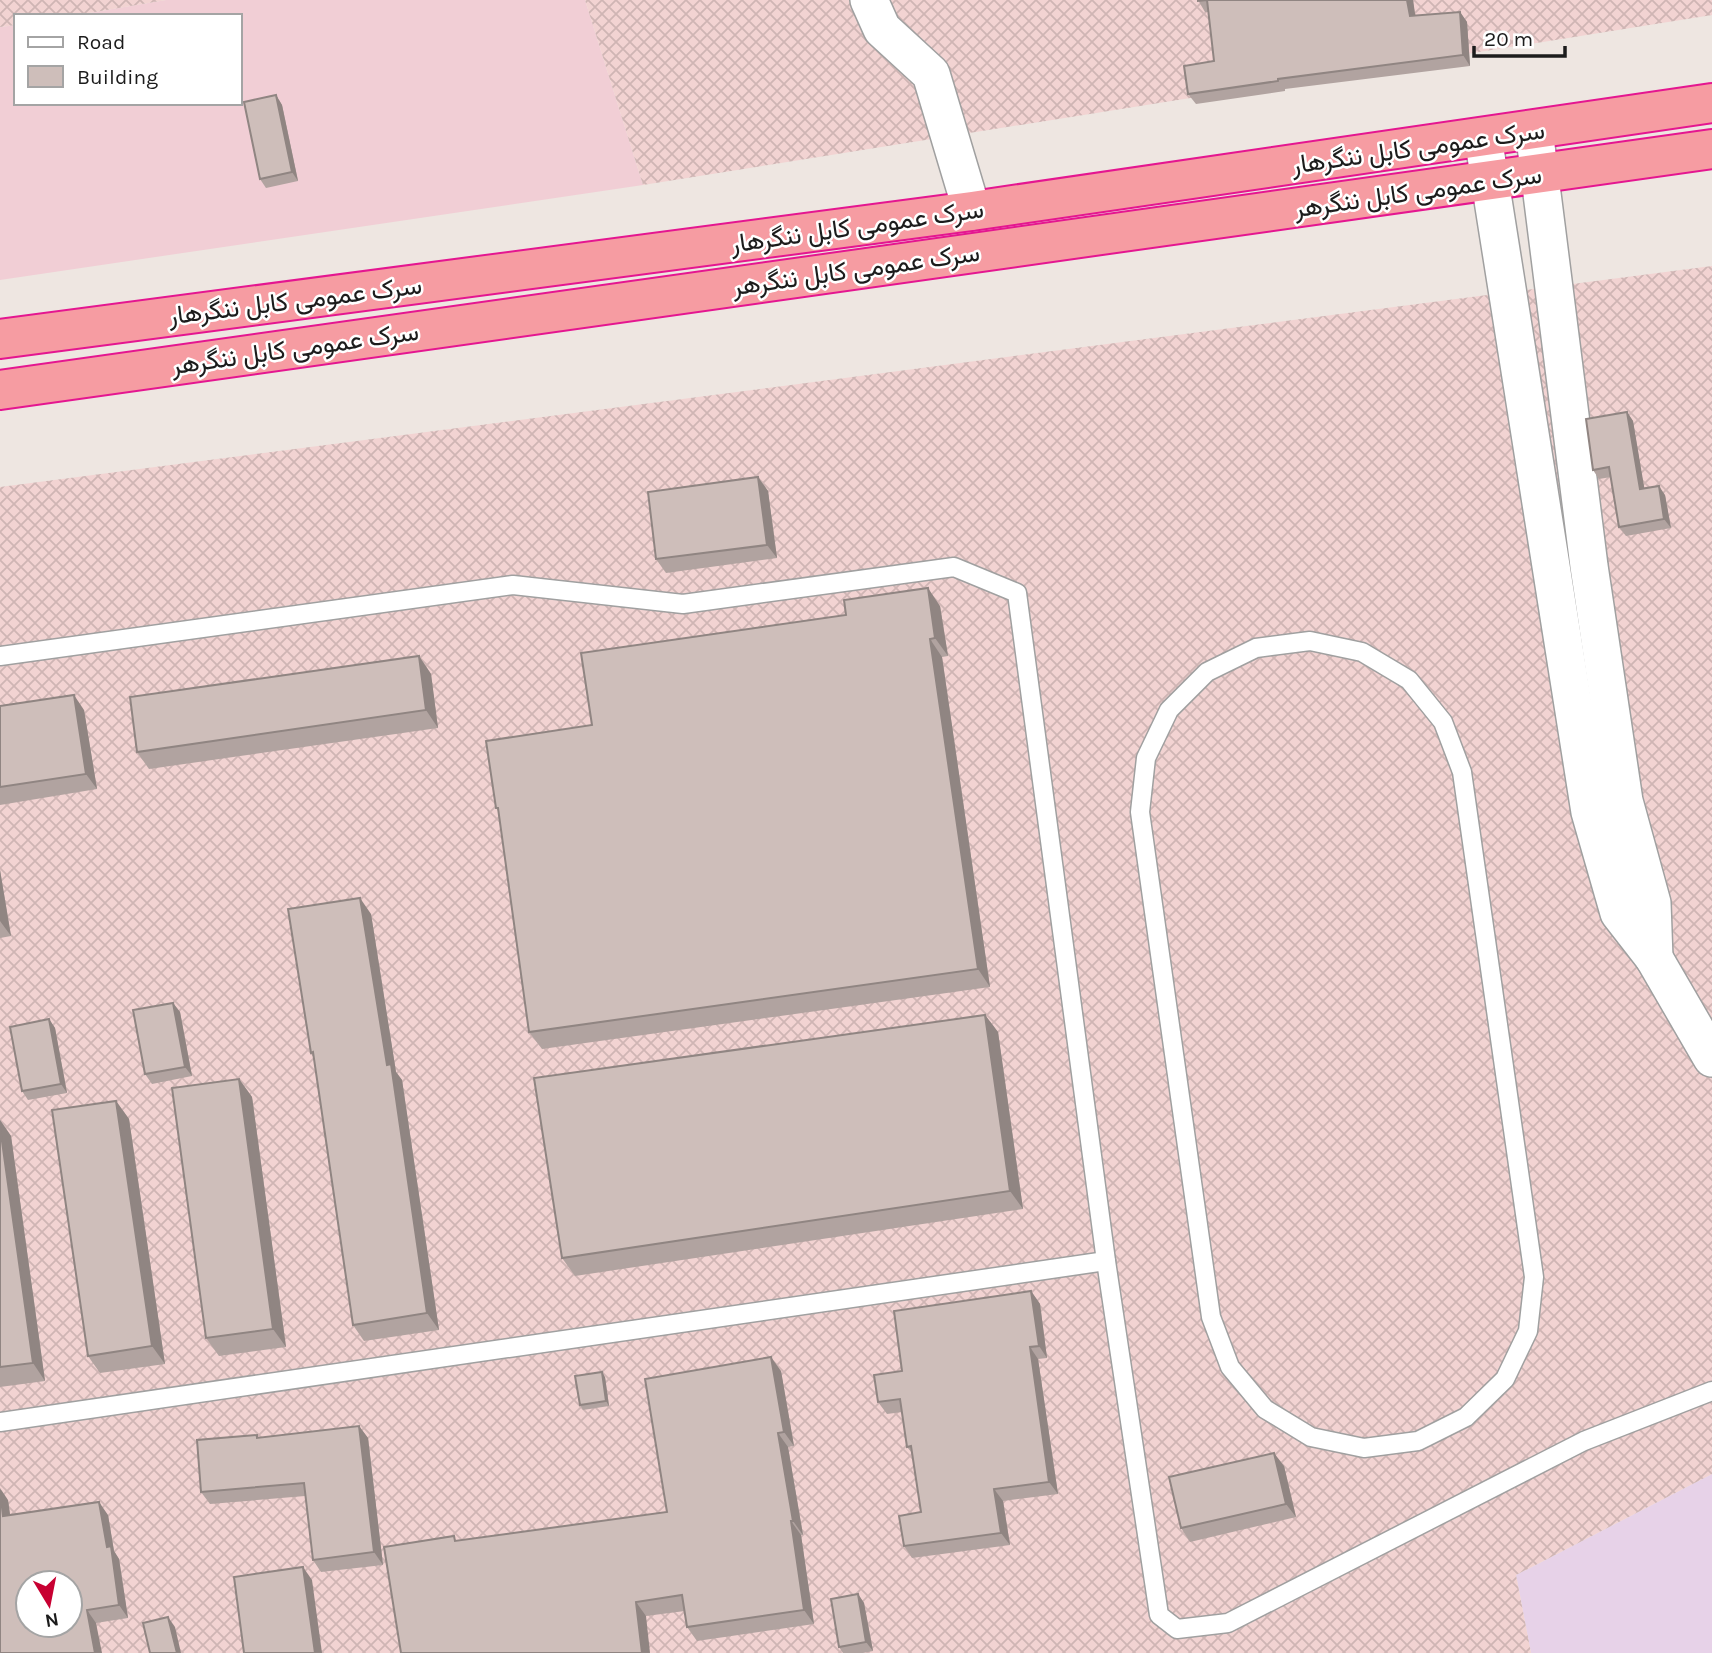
<svg xmlns="http://www.w3.org/2000/svg" width="1712" height="1653" font-family="Karla,Vazirmatn,sans-serif">
<style>
.commercial{fill:#f1ced5}
.industrial{fill:#e7d2e8}
.military{fill:url(#military-cross-hatch);fill-rule:evenodd}
.lines{fill:none;stroke-linecap:round;stroke-linejoin:round}
.service-casing{stroke:#a0a0a0;stroke-width:21}
.minor-casing{stroke:#a0a0a0;stroke-width:40}
.trunk-casing{stroke:#e41690;stroke-width:42}
.service{stroke:#fff;stroke-width:18}
.minor{stroke:#fff;stroke-width:37}
.trunk{stroke:#f69ca2;stroke-width:38}
.wall{fill:#b1a3a0}
.shaded-wall{fill:#908582}
.building{fill:#cebeba;stroke:#908582;stroke-width:2;fill-rule:evenodd}
.labels{text-anchor:middle;stroke-width:5;stroke-linejoin:round;paint-order:stroke}
.street-label{font-size:26px;fill:#1c1c1c;stroke:#fff}
</style>
<defs>
<pattern id="military-cross-hatch" width="8" height="8" patternUnits="userSpaceOnUse" patternTransform="scale(1.75)"><rect width="8" height="8" fill="#f2d3d2"/><path d="M0 0l8 8M0 8l8-8" fill="none" stroke="#cfb5b4"/></pattern>
</defs>
<rect width="100%" height="100%" fill="#eee6e1"/>
<polygon class="commercial" points="166,0 585,0 643,185 0,280 0,27 16,25 16,103 240,103 240,16 71,16"/>
<polygon class="industrial" points="1712,1474 1712,1653 1531,1653 1516,1575"/>
<g class="military">
<polygon points="0,0 166,0 71,16 16,16 16,25 0,27"/>
<polygon points="585,0 1712,0 1712,15 643,185"/>
<path d="M1712,266V1474L1516,1575L1531,1653H0V487ZM28,1583H70V1625H28Z"/>
</g>
<g class="lines">
<g class="service-casing">
<g id="service">
<polygon points="1310,641 1362,652 1409,680 1443,722 1462,772 1534,1277 1528,1331 1505,1379 1466,1417 1418,1441 1364,1448 1311,1437 1265,1409 1230,1367 1211,1317 1140,812 1146,758 1169,710 1207,672 1256,648"/>
<polyline points="0,656 513,585 683,604 954,567 1017,593 1106,1261"/>
<polyline points="0,1422 1106,1261 1159,1615 1177,1629 1228,1623 1584,1441 1712,1391"/>
</g>
</g>
<g class="minor-casing">
<g id="minor">
<polyline points="869,0 882,29 931,74 972,211"/>
<polyline points="1534,130 1589,566 1624,801 1652,903 1654,958"/>
<polyline points="1483,137 1590,812 1619,913 1654,958 1712,1058"/>
</g>
</g>
<g class="trunk-casing">
<g id="trunk">
<polyline points="0,339 972,211 1712,103"/>
<polyline points="0,390 1712,149"/>
</g>
</g>
<use href="#service" class="service"/>
<use href="#minor" class="minor"/>
<use href="#trunk" class="trunk"/>
</g>
<g class="wall">
<polygon points="1198,0 1413,0 1415,16 1460,12 1467,22 1470,66 1285,89 1285,91 1196,104 1188,94 1214,61 1208,12 1205,12"/>
<polygon points="276,95 282,105 298,181 266,188 260,179"/>
<polygon points="1627,412 1633,421 1644,489 1665,495 1671,528 1626,536 1619,527 1611,477 1599,479 1593,470"/>
<polygon points="758,477 768,491 777,558 666,573 656,559"/>
<polygon points="940,606 948,656 942,657 990,987 542,1049 529,1032 499,812 496,808 592,725"/>
<polygon points="419,656 431,674 438,728 149,769 137,752"/>
<polygon points="0,706 84,710 97,789 0,805"/>
<polygon points="0,870 11,936 0,938"/>
<polygon points="371,914 396,1072 402,1080 439,1330 364,1341 353,1325 314,1058 311,1053"/>
<polygon points="173,1003 180,1012 192,1076 152,1084 145,1074"/>
<polygon points="985,1015 998,1032 1023,1209 575,1276 562,1258"/>
<polygon points="49,1019 55,1028 67,1093 28,1100 22,1091"/>
<polygon points="239,1079 252,1097 286,1347 219,1356 206,1338"/>
<polygon points="116,1101 129,1119 165,1364 100,1373 88,1356"/>
<polygon points="0,1120 11,1136 45,1381 0,1387"/>
<polygon points="1031,1291 1040,1304 1047,1358 1038,1359 1058,1494 1003,1501 1010,1545 912,1558 904,1546 921,1512 912,1453 907,1447 902,1412 887,1414 878,1402 902,1371"/>
<polygon points="781,1371 794,1446 788,1447 803,1535 801,1535 814,1624 697,1641 687,1627 685,1611 646,1616 457,1541 667,1512"/>
<polygon points="605,1377 609,1406 583,1410 580,1405"/>
<polygon points="359,1426 368,1438 383,1565 321,1572 313,1560 305,1496 210,1504 201,1492 258,1438"/>
<polygon points="1284,1466 1296,1517 1190,1542 1181,1528"/>
<polygon points="8,1500 10,1515 108,1515 114,1551 119,1559 128,1618 96,1623 0,1653"/>
<polygon points="858,1594 864,1603 873,1651 863,1653 843,1653 839,1647"/>
</g>
<g class="shaded-wall">
<polygon points="1407,0 1413,0 1417,27 1410,16"/>
<polygon points="1460,12 1467,22 1470,66 1463,55"/>
<polygon points="276,95 282,105 298,181 292,172"/>
<polygon points="1627,412 1633,421 1646,498 1640,489"/>
<polygon points="758,477 768,491 777,558 767,545"/>
<polygon points="1659,486 1665,495 1671,528 1664,519"/>
<polygon points="928,588 940,606 948,656 935,638"/>
<polygon points="930,639 942,657 990,987 978,969"/>
<polygon points="419,656 431,674 438,728 426,710"/>
<polygon points="74,695 84,710 97,789 86,774"/>
<polygon points="0,870 11,936 0,921"/>
<polygon points="360,898 371,914 396,1072 402,1080 439,1330 427,1313"/>
<polygon points="173,1003 180,1012 192,1076 185,1067"/>
<polygon points="985,1015 998,1032 1023,1209 1010,1191"/>
<polygon points="49,1019 55,1028 67,1093 61,1084"/>
<polygon points="239,1079 252,1097 286,1347 273,1329"/>
<polygon points="116,1101 129,1119 165,1364 152,1346"/>
<polygon points="0,1120 11,1136 45,1381 33,1363 0,1127"/>
<polygon points="1031,1291 1040,1304 1047,1358 1039,1346"/>
<polygon points="1030,1347 1038,1359 1058,1494 1049,1482"/>
<polygon points="771,1357 781,1371 794,1446 784,1432"/>
<polygon points="602,1372 605,1377 609,1406 606,1401"/>
<polygon points="359,1426 368,1438 383,1565 374,1552"/>
<polygon points="778,1433 788,1447 803,1535 793,1521"/>
<polygon points="1274,1453 1284,1466 1296,1517 1286,1504"/>
<polygon points="0,1488 8,1500 12,1529 3,1516"/>
<polygon points="994,1489 1003,1501 1010,1545 1001,1533"/>
<polygon points="99,1502 108,1515 114,1551 119,1559 128,1618 119,1605 107,1547"/>
<polygon points="791,1521 801,1535 814,1624 804,1610"/>
<polygon points="303,1567 312,1580 322,1653 315,1653"/>
<polygon points="858,1594 864,1603 873,1651 866,1642"/>
<polygon points="636,1602 646,1616 650,1653 642,1653"/>
<polygon points="87,1610 96,1623 102,1653 95,1653"/>
<polygon points="168,1617 175,1627 181,1653 177,1653"/>
</g>
<g class="building">
<polygon points="1198,0 1407,0 1410,16 1460,12 1463,55 1278,79 1278,81 1188,94 1184,66 1214,61 1207,0 1198,1"/>
<polygon points="276,95 292,172 260,179 244,102"/>
<polygon points="1627,412 1640,489 1659,486 1664,519 1619,527 1609,467 1593,470 1586,419"/>
<polygon points="758,477 767,545 656,559 648,492"/>
<polygon points="928,588 935,638 930,639 978,969 529,1032 498,808 496,808 486,741 592,725 581,653 846,615 844,600"/>
<polygon points="419,656 426,710 137,752 130,697"/>
<polygon points="74,695 86,774 0,787 0,706"/>
<polygon points="360,898 387,1065 391,1064 427,1313 353,1325 313,1052 311,1053 288,909"/>
<polygon points="173,1003 185,1067 145,1074 133,1010"/>
<polygon points="985,1015 1010,1191 562,1258 534,1078"/>
<polygon points="49,1019 61,1084 22,1091 10,1027"/>
<polygon points="239,1079 273,1329 206,1338 172,1088"/>
<polygon points="116,1101 152,1346 88,1356 52,1110"/>
<polygon points="0,1127 33,1363 0,1367"/>
<polygon points="1031,1291 1039,1346 1030,1347 1049,1482 994,1489 1001,1533 904,1546 899,1516 921,1512 911,1446 907,1447 900,1399 878,1402 874,1375 902,1371 894,1311"/>
<polygon points="771,1357 784,1432 778,1433 793,1521 791,1521 804,1610 687,1627 682,1595 636,1602 642,1653 401,1653 384,1547 454,1536 455,1541 667,1512 645,1379"/>
<polygon points="602,1372 606,1401 580,1405 575,1376"/>
<polygon points="359,1426 374,1552 313,1560 304,1483 201,1492 197,1440 257,1435 257,1438"/>
<polygon points="1274,1453 1286,1504 1181,1528 1169,1477"/>
<path d="M0,1490L3,1516L99,1502L107,1547L111,1546L119,1605L87,1610L95,1653H0ZM28,1583H70V1625H28Z"/>
<polygon points="303,1567 315,1653 244,1653 234,1577"/>
<polygon points="858,1594 866,1642 839,1647 831,1599"/>
<polygon points="168,1617 177,1653 150,1653 143,1623"/>
</g>
<g class="labels">
<g class="street-label">
<text transform="translate(1418 147) rotate(-8)" y="9">سرک عمومی کابل ننگرهار</text>
<text transform="translate(1418 191) rotate(-8)" y="9">سرک عمومی کابل ننگرهر</text>
<text transform="translate(857 226) rotate(-8)" y="9">سرک عمومی کابل ننگرهار</text>
<text transform="translate(856 269) rotate(-8)" y="9">سرک عمومی کابل ننگرهر</text>
<text transform="translate(295 300) rotate(-7)" y="9">سرک عمومی کابل ننگرهار</text>
<text transform="translate(295 348) rotate(-8)" y="9">سرک عمومی کابل ننگرهر</text>
</g>
</g>
<rect x="14" y="14" width="228" height="91" fill="#ffffff" stroke="#a4a4a4" stroke-width="2"/>
<rect x="28" y="37" width="35" height="10" fill="#ffffff" stroke="#a4a4a4" stroke-width="2"/>
<text x="77" y="49" font-size="21" fill="#1c1c1c">Road</text>
<rect x="28" y="66" width="35" height="21" fill="#cebeba" stroke="#a4a4a4" stroke-width="2"/>
<text x="77" y="84" font-size="21" fill="#1c1c1c">Building</text>
<g transform="translate(49 1604) rotate(170)"><circle r="33" fill="#ffffff" stroke="#a4a4a4" stroke-width="2"/>
<path d="M0-5L12 26L0 18L-12 26Z" fill="#c80032"/>
<text y="-10" font-size="19" font-weight="bold" text-anchor="middle" fill="#1c1c1c">N</text>
</g>
<path d="M1474 46v10h91v-10" fill="none" stroke="#1c1c1c" stroke-width="3.5"/>
<text x="1484" y="46" font-size="21" fill="#1c1c1c" stroke="#ffffff" stroke-width="5" paint-order="stroke">20 m</text>
</svg>
